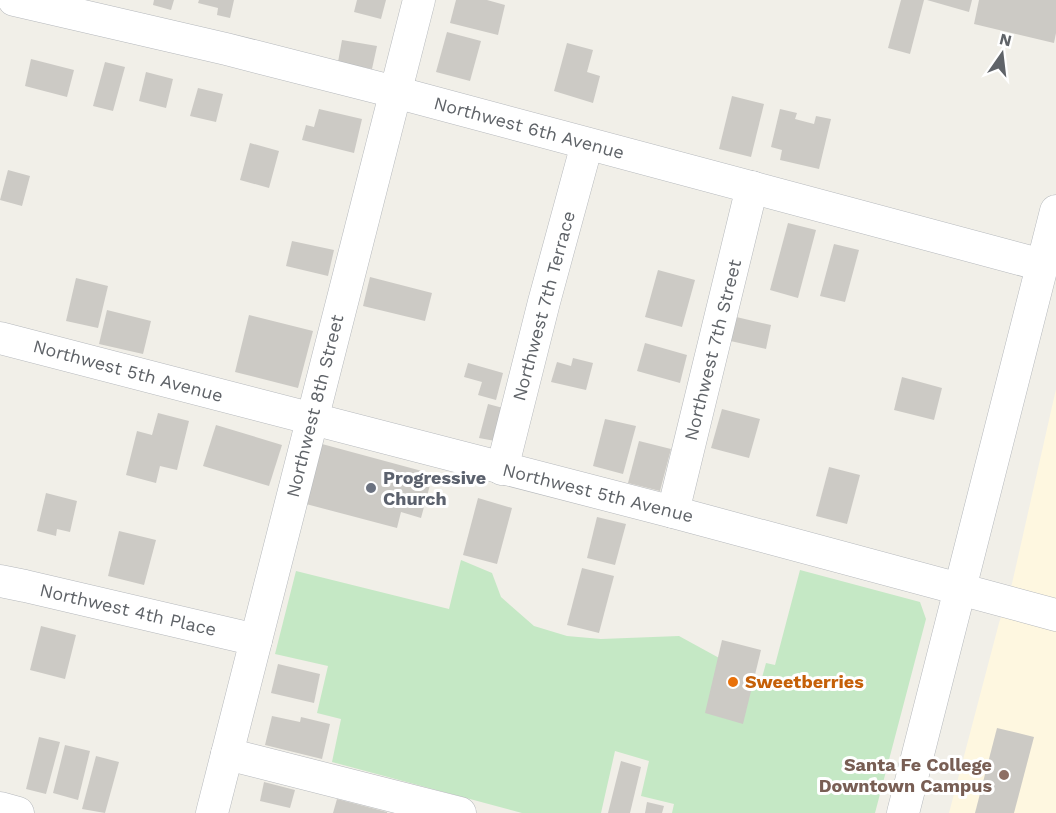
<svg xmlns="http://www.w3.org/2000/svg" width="1056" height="813" font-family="'Work Sans',sans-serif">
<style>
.commercial{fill:#fef7e0}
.green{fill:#c5e8c5}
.building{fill:#cccac5}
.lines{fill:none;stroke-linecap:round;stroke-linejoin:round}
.minor-casing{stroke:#b5b8bc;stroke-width:33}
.minor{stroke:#fff;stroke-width:32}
.worship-dot{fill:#6b7280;stroke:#fff;stroke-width:2}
.food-dot{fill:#e8710a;stroke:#fff;stroke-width:2}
.education-dot{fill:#8d6e63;stroke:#fff;stroke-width:2}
.labels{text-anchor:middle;stroke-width:6;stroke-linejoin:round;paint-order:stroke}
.street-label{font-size:18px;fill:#5f6368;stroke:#fff}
.worship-label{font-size:18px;font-weight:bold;fill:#5b616d;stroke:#fff;text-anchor:start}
.food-label{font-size:18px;font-weight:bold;fill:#c56008;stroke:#fff;text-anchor:start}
.education-label{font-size:18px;font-weight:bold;fill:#785e54;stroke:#fff;text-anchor:end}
</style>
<rect width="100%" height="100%" fill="#f1efe8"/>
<polygon class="commercial" points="1056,389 1056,813 949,813 999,623 1011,588"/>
<polygon class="green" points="461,560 492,573 501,597 534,626 567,636 601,639 679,636 721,659 760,685 766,663 775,665 800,570 920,602 926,619 875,813 672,813 674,804 641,796 649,761 615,751 601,813 522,813 332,762 341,719 317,713 328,666 275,654 296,571 449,609"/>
<g class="building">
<polygon points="154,0 174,0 171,10 153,5"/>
<polygon points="199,0 234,0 230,18 217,15 218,8 198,3"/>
<polygon points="357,0 386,0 381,19 354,12"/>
<polygon points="456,0 487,0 505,5 498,35 450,23"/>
<polygon points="901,0 924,0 910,54 888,48"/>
<polygon points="927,0 972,0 969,12"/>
<polygon points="979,0 1056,0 1056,33 1054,43 974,24"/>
<polygon points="447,32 481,41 470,81 436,72"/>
<polygon points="342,40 377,46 372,69 338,62"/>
<polygon points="567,43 593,50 587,72 600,76 593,103 554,91"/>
<polygon points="31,59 74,70 67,97 25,86"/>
<polygon points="105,62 125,67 113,111 93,106"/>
<polygon points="146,72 173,79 166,108 139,101"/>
<polygon points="198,88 223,94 216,122 190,116"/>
<polygon points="732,96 764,104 751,157 719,149"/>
<polygon points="319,109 362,119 354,153 302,140 306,125 314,127"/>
<polygon points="780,109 797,113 795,119 814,124 816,116 831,119 819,169 780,160 782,150 771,147"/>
<polygon points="250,143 279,151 269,188 240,180"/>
<polygon points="8,170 30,176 22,206 0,200"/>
<polygon points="788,223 816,230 798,298 770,290"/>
<polygon points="292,241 334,250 328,276 286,266"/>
<polygon points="834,244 859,250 845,302 820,296"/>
<polygon points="658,270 695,280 682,327 645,317"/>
<polygon points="370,277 432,293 425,321 363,306"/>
<polygon points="76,278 108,286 98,328 66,321"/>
<polygon points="107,310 151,321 143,354 99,344"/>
<polygon points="249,315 313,331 298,388 235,372"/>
<polygon points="732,316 771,325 766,349 726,340"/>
<polygon points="645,343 687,355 680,383 637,371"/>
<polygon points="573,358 593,363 586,390 551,382 557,362 571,366"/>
<polygon points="468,363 503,373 496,400 478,395 482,382 464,377"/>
<polygon points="902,377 942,388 934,420 894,410"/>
<polygon points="488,404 503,408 495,441 479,438"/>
<polygon points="722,409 760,419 749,458 711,448"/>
<polygon points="158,413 189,421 177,470 160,466 156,483 126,475 137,431 152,435"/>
<polygon points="605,419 636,426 623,474 593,466"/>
<polygon points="216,425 282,445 269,486 203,466"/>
<polygon points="639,441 671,449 660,491 628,483"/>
<polygon points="322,444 433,474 421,518 401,512 397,528 306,504"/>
<polygon points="829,467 860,475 847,524 816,516"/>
<polygon points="46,493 77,501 70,532 57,529 56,536 37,531"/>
<polygon points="478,498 512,508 497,564 463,555"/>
<polygon points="597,517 626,524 615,565 587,558"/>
<polygon points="119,531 156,540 144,585 108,576"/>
<polygon points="582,568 614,576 599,633 567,625"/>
<polygon points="41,626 76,635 65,679 30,670"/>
<polygon points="722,640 761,650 743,724 705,713"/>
<polygon points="278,664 320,674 314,703 271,693"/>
<polygon points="272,716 300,722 301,717 330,724 322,759 265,745"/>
<polygon points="997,728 1034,737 1014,813 975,813"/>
<polygon points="39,737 60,742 46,794 26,789"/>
<polygon points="65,745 90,751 78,800 53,793"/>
<polygon points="96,756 119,762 105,813 82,809"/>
<polygon points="621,761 641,767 630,813 608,813"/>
<polygon points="264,782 295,790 290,808 260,801"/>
<polygon points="337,799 387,812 387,813 333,813"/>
<polygon points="647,802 664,806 662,813 645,813"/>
</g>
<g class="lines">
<g class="minor-casing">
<g id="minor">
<polyline points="14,0 226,49 395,92 1042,265"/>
<polyline points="0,338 673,512 1056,615"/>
<polyline points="502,469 544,302 587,144"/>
<polyline points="673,512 752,187"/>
<polyline points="0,581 25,586 256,640"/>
<polyline points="227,754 460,813"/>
<polyline points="0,808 18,813"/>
<polyline points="212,813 419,0"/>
<polyline points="903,813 1056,211"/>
</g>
</g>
<use href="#minor" class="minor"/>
</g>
<circle class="worship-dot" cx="371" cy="488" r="6"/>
<circle class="food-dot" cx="733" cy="682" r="6"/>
<circle class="education-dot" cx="1004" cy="775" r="6"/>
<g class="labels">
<g class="street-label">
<text transform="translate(529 128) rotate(15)" y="6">Northwest 6th Avenue</text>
<text transform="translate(544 306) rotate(-75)" y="6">Northwest 7th Terrace</text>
<text transform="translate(713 350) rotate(-76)" y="6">Northwest 7th Street</text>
<text transform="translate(128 371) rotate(15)" y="6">Northwest 5th Avenue</text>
<text transform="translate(315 406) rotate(-76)" y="6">Northwest 8th Street</text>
<text transform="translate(598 493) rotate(14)" y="6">Northwest 5th Avenue</text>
<text transform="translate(128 610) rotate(13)" y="6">Northwest 4th Place</text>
</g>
<g class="worship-label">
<text x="383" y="484">Progressive<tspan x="383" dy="21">Church</tspan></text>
</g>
<g class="food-label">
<text x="745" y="688">Sweetberries</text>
</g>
<g class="education-label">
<text x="992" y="771">Santa Fe College<tspan x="992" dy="21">Downtown Campus</tspan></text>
</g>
</g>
<g transform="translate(1002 54) rotate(14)" stroke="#ffffff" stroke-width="4.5" paint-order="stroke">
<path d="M0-4.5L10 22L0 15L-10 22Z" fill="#5f6368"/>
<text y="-9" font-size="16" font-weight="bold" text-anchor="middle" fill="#5f6368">N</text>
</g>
</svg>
